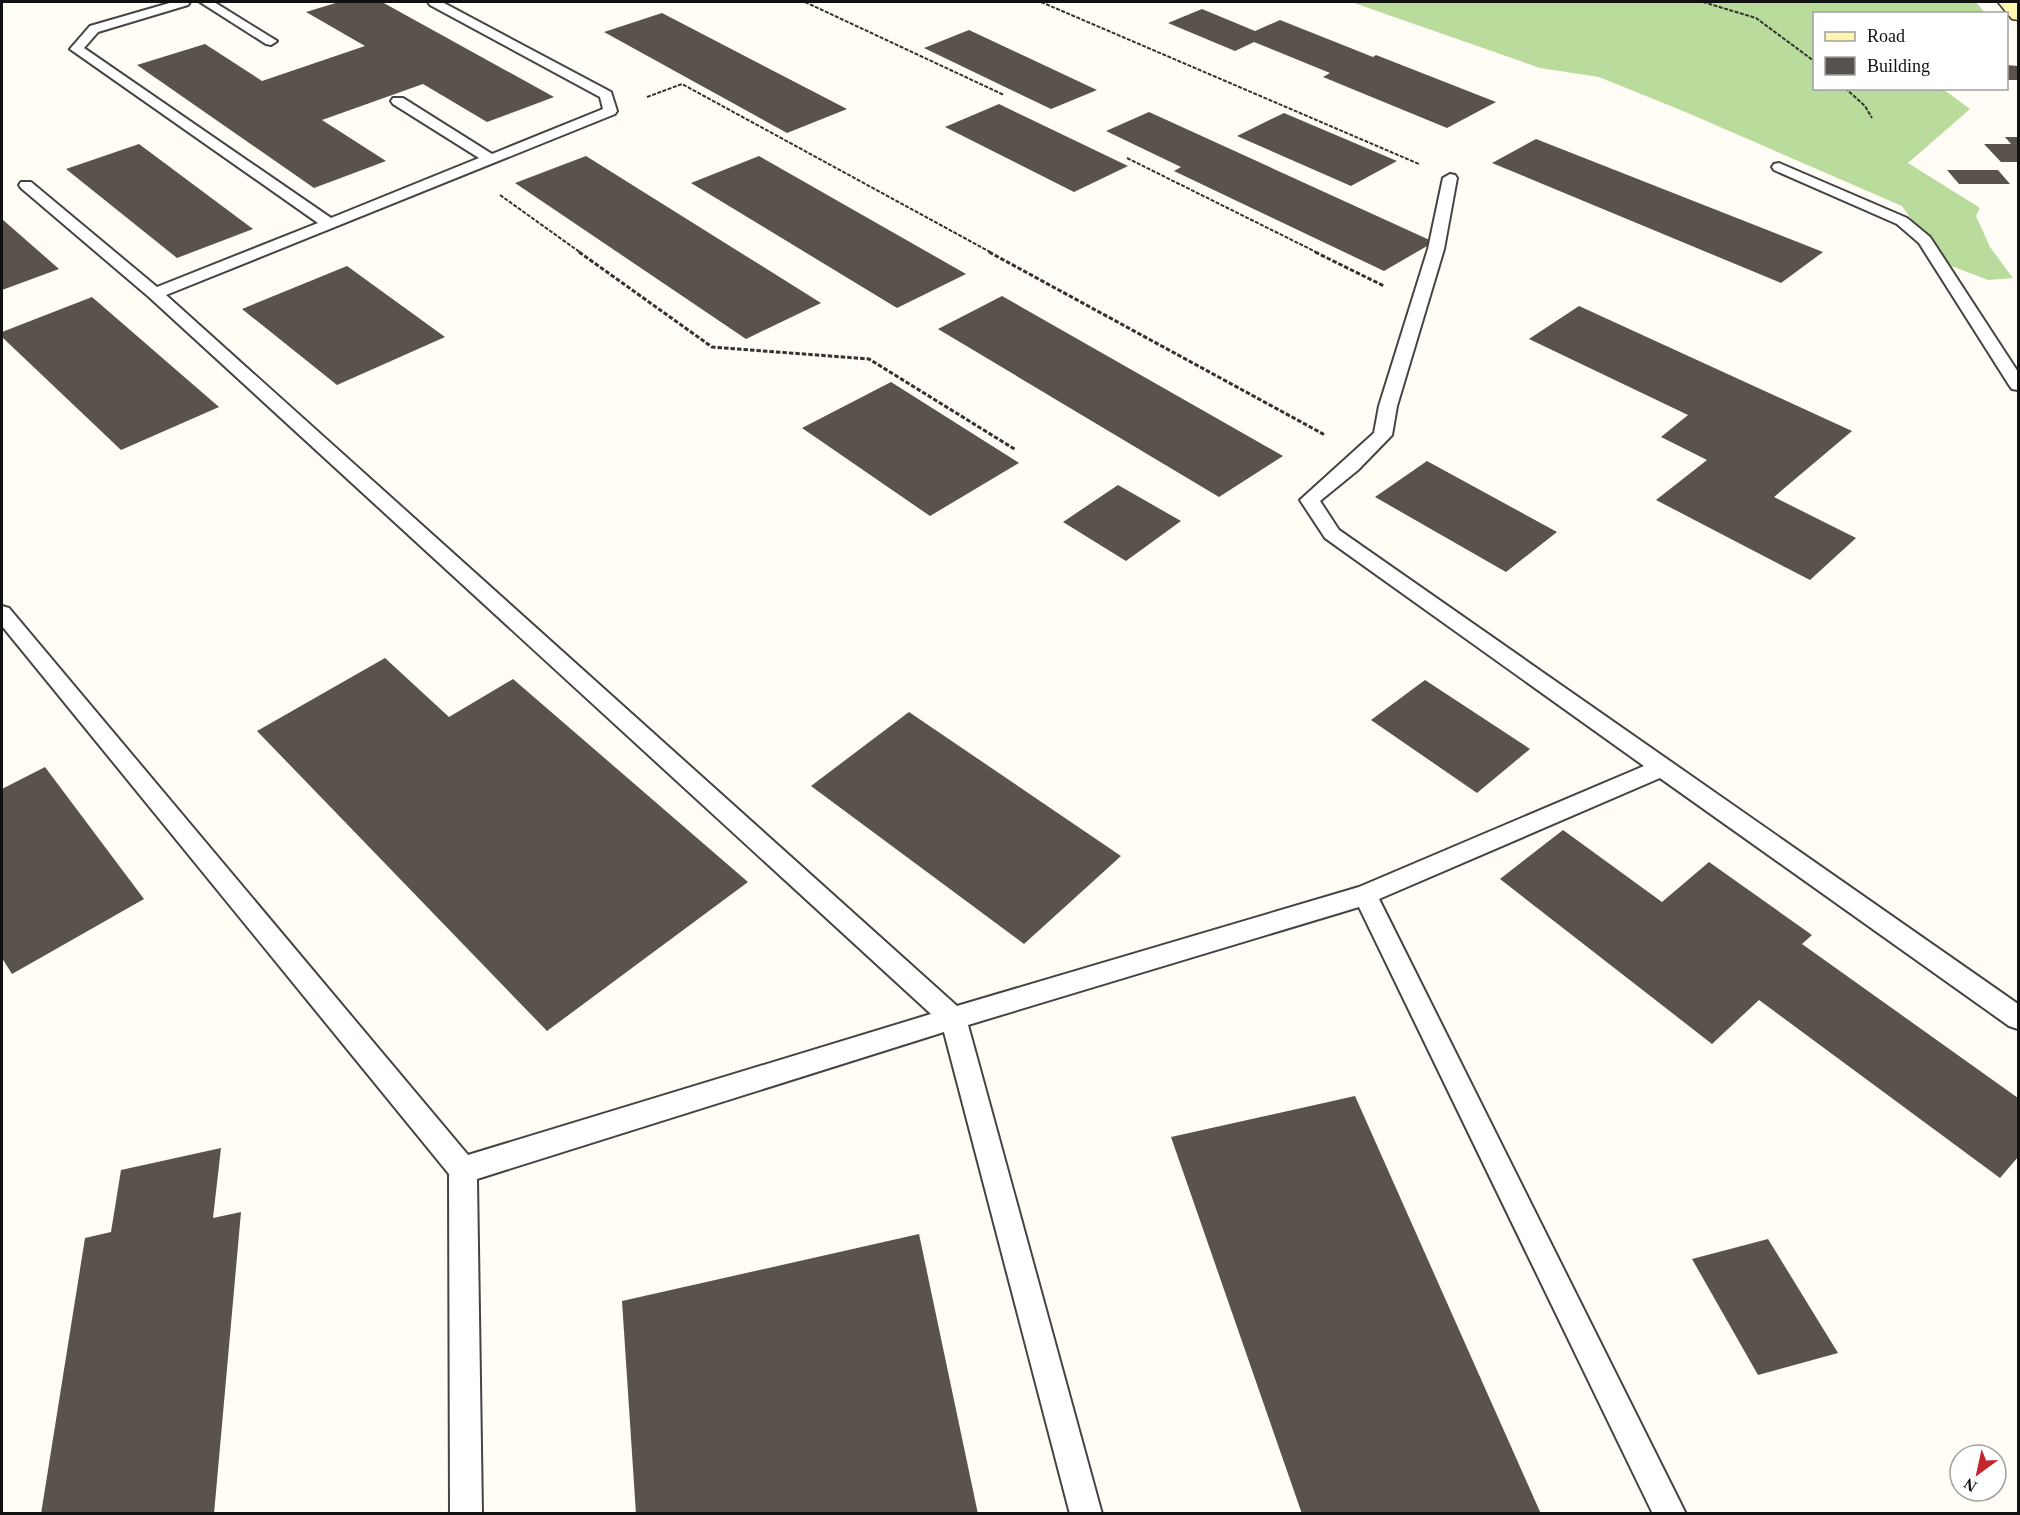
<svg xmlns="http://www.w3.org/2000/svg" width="2020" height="1515" font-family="'Times New Roman',serif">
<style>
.forest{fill:#b9dc9c}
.building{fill:#5a524d}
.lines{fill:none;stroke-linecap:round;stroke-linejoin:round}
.lane-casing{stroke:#444;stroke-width:4}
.secondary-casing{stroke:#333;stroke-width:3}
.path-far1{stroke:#333;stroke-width:2;stroke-dasharray:4 1.5;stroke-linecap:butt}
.path{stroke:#333;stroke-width:3;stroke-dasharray:4.5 2;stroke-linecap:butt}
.lane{fill:#fff;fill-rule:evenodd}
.secondary{fill:#fff6b0;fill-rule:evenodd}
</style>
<rect width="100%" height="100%" fill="#fffdf5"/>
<polygon class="forest" points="1351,2 1976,2 1985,13 1814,14 1814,88 1943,89 1970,109 1908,163 1980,208 1976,216 1990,247 2013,278 1988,280 1941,262 1902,206 1683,111 1599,77 1540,68"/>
<g class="building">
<polygon points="339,2 382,2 554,97 487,122 423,84 322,120 386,161 314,188 137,65 205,44 262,81 365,46 306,12"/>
<polygon points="1202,9 1255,31 1280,20 1373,57 1376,55 1496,102 1447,128 1323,77 1330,73 1254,42 1235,51 1168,23"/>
<polygon points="662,13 847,109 787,133 604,32"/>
<polygon points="969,30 1097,90 1051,109 924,48"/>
<polygon points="2006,65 2018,66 2018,80 2006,80"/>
<polygon points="999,104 1128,166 1074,192 945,127"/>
<polygon points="1149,112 1434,242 1384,271 1174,171 1181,167 1106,131"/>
<polygon points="1284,113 1397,161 1351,186 1237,136"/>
<polygon points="2005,137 2018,137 2018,162 2001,162 1984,144 2011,144"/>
<polygon points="1536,139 1823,252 1781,283 1492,163"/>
<polygon points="139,144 253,229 177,258 66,169"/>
<polygon points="586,156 821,303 746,339 515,183"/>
<polygon points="759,156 966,274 897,308 691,183"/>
<polygon points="1947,170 1998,170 2010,184 1959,184"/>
<polygon points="2,219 59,269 2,290"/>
<polygon points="347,266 445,337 337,385 242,309"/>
<polygon points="1002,296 1283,456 1219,497 938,329"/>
<polygon points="92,297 219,407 121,450 2,337 2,332"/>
<polygon points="1579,306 1852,431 1774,497 1856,538 1810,580 1656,500 1707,460 1661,437 1688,415 1529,339"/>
<polygon points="891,382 1019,463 930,516 802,428"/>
<polygon points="1427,461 1557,532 1506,572 1375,497"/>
<polygon points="1118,485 1181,521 1126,561 1063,522"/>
<polygon points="385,658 449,717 513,679 748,882 547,1031 257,731"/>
<polygon points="1425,680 1530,749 1477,793 1371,720"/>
<polygon points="909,712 1121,856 1024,944 811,786"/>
<polygon points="45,767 144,899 12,974 2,958 2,789"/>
<polygon points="1563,830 1662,902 1709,862 1812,935 1802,944 2018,1098 2018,1157 2000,1178 1759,1000 1712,1044 1500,879"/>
<polygon points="1355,1096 1541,1514 1302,1514 1171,1137"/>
<polygon points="221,1148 213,1218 241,1212 214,1514 41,1514 85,1238 111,1232 121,1170"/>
<polygon points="919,1234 978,1514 636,1514 622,1301"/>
<polygon points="1768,1239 1838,1353 1758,1375 1692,1259"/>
</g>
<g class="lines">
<g class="lane-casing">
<g id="lane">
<polygon points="173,2 190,2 188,5 98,32 84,48 331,218 479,158 393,104 391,101 393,98 403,98 492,154 603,109 600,97 430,5 428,2 442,2 611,92 617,111 615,114 166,295 957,1006 1359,887 1644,766 1325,538 1300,500 1374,433 1379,406 1428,249 1443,178 1450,174 1455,175 1457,178 1444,249 1397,406 1392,435 1358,470 1320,501 1339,530 2018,1004 2018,1029 2009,1026 1660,778 1379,899 1686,1514 1653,1514 1359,907 968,1025 1102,1514 1070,1514 944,1032 477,1179 482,1514 450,1514 449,1174 2,626 2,606 9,608 468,1155 931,1014 149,297 21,188 19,185 21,182 31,182 157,287 318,223 70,49 90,26"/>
<polygon points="200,2 214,2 277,41 271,45 266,44"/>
<polygon points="1779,163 1907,218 1930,237 2018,372 2018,390 2012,389 2009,385 1919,243 1897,224 1774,170 1772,167 1774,164"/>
</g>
</g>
<g class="secondary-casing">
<polygon id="secondary" points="1998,2 2016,2 2018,4 2018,20 2012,19"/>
</g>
<g class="path-far1">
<polyline points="805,2 1004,95"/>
<polyline points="1041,2 1419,164"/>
<polyline points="1703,2 1756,18 1814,61"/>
<polyline points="1845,88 1865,106 1872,118"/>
<polyline points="647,97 682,84 992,253"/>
<polyline points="1127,158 1318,253"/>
<polyline points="500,195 581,253"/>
</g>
<g class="path">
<polyline points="579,252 712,347 869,359 1016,450"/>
<polyline points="989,252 1325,435"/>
<polyline points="1315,252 1384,286"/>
</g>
<use href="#lane" class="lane"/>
<use href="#secondary" class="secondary"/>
</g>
<rect width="2020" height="1515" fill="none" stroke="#111111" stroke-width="6"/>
<rect x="1813" y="12" width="195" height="78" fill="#ffffff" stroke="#a0a0a0" stroke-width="1.5"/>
<rect x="1825" y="32" width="30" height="9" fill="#fff6b0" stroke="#a0a0a0" stroke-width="1.5"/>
<text x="1867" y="42" font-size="18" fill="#111111">Road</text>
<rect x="1825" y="57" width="30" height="18" fill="#5a524d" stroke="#a0a0a0" stroke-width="1.5"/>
<text x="1867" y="72" font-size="18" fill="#111111">Building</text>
<g transform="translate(1978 1473) rotate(213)"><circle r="28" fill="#ffffff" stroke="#a0a0a0" stroke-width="1.5"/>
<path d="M0-4.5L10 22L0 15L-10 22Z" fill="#c4262e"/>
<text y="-9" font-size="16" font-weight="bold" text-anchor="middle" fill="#111111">N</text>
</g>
</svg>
